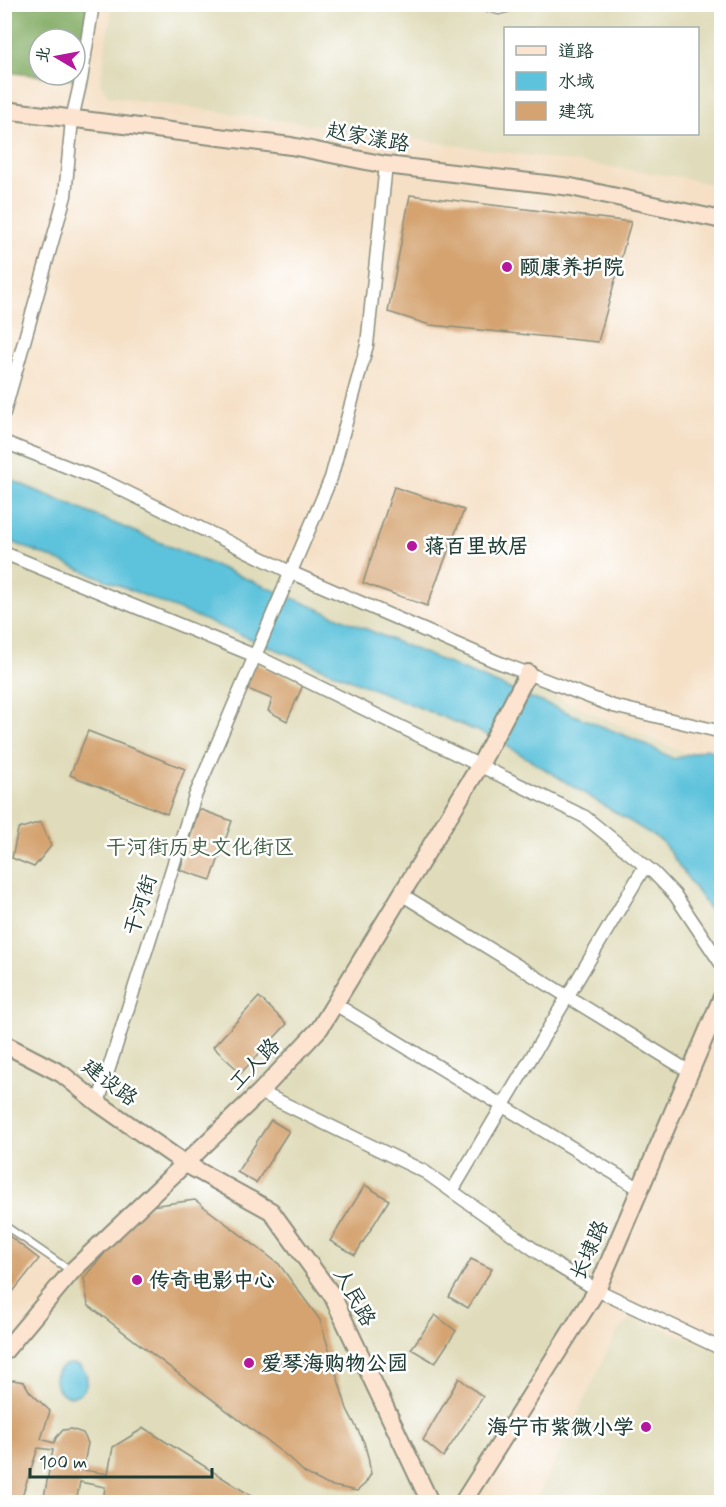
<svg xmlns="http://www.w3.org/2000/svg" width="726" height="1507" font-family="Mynerve,'LXGW WenKai TC',sans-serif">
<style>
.built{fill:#e0dcbb;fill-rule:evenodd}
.forest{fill:#80aa61;stroke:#50744a;stroke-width:1.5;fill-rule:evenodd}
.water{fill:#5dc2db;stroke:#3e8088;stroke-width:1.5}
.building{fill:#d4a36f}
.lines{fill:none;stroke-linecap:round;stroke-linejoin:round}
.lane-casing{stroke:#8a8e7d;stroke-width:9}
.street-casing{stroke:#8a8e7d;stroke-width:15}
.secondary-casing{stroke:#8a8e7d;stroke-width:20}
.lane{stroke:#fff;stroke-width:6}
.street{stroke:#fff;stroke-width:12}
.secondary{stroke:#fde4d1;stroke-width:16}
.poi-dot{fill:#b5179e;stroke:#fff;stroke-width:2}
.labels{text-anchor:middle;stroke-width:5;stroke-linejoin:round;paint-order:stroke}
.street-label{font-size:21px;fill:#1f3d34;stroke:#fff}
.poi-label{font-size:21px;font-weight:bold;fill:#1f3d34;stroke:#fff;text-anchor:start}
.park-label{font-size:21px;fill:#405f42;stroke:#fff}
</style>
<rect width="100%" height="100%" fill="#fff"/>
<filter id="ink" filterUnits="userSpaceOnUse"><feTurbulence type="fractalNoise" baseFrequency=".0167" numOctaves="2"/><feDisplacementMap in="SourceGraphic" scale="12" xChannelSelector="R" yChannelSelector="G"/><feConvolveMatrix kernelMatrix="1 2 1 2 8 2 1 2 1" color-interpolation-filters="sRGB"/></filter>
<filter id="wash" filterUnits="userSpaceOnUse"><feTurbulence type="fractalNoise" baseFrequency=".008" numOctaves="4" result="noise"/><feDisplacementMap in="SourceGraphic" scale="24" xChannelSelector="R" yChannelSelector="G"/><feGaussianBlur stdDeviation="1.35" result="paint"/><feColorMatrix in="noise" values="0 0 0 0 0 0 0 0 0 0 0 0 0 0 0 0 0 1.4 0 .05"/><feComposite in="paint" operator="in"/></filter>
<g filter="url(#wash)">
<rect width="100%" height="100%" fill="#f5e0c6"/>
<g class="built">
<path d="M112,5H721V187L680,177L108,96L100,83ZM506,28H698V134H506Z"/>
<polygon points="5,442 290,572 523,683 722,769 721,1009 597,1290 468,1502 5,1502 5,1352 71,1271 5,1228"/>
<polygon points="634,1316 721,1352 721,1502 536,1502 616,1333"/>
</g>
<path class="forest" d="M4,5H93L81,80L5,72ZM39,39H75V75H39Z"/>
<g class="water">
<polygon points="4,477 519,693 636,740 674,759 706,749 721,753 721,926 662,841 494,738 5,539"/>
<circle cx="71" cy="1380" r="16"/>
</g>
<g id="blocks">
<g class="building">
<polygon points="410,195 631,222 598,342 430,325 388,312"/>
<polygon points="394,487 464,510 427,606 363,583"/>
<polygon points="255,663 303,685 287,721 268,711 272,699 245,688"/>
<polygon points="88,731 185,769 167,814 70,775"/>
<polygon points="199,809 232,821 211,880 180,870"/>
<polygon points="41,822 51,846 34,867 12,858 18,829"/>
<polygon points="259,997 287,1024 241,1073 213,1047"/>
<polygon points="271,1120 289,1131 256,1183 237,1172"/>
<polygon points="365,1185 389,1200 355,1255 330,1241"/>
<polygon points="195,1200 279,1264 320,1320 347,1409 364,1442 368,1457 371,1474 365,1484 357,1491 328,1485 305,1473 288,1457 88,1305 84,1278 143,1207"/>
<polygon points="4,1232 39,1259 8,1298 4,1295"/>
<polygon points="471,1259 492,1269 468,1308 449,1297"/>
<polygon points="435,1315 456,1331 435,1363 411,1349"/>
<polygon points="459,1378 483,1397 443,1457 423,1440"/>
<polygon points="13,1380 24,1382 30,1392 50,1411 41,1439 54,1443 56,1438 63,1430 71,1429 83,1433 88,1443 83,1470 108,1474 113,1447 144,1428 261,1502 103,1502 105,1487 80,1482 76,1502 43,1502 53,1450 38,1448 20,1502 4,1502 4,1384"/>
</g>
</g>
</g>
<g filter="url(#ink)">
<use href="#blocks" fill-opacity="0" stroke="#8a8e7d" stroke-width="1.5"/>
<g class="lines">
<g class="lane-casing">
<g id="lane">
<polyline points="470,4 499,11 525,4"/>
<polyline points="4,1225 71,1271"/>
</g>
</g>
<g class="street-casing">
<g id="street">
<polyline points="4,413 65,196 72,119 81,80 93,4"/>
<polyline points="4,442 108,483 290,572 495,661 613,706 722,732"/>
<polyline points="4,553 258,657 585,817 654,873 675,895 722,965"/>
<polyline points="401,894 690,1072"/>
<polyline points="335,1004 640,1189"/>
<polyline points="260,1092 425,1172 553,1263 597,1290 722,1349"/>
<polyline points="98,1103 195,796 331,478 367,345 386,165"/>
<polyline points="452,1191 645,866"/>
</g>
</g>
<g class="secondary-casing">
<g id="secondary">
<polyline points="4,110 291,146 386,165 571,187 722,220"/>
<polyline points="4,1044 62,1074 98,1103 184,1163 271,1211 332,1295 430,1502"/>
<polyline points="4,1352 72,1271 260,1092 320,1028 480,765 528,673"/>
<polyline points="463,1502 597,1290 722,997"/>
</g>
</g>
<use href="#lane" class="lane"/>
<use href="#street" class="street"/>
<use href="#secondary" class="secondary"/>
</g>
</g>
<g class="poi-dot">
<circle cx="507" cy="267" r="6"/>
<circle cx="412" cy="546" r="6"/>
<circle cx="137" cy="1280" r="6"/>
<circle cx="249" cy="1363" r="6"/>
<circle cx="646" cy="1427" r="6"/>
</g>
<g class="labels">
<g class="street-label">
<text transform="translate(368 137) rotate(10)" y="7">赵家漾路</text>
<text transform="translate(140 905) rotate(-72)" y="7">干河街</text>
<text transform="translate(254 1064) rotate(-46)" y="7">工人路</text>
<text transform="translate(110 1082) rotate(37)" y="7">建设路</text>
<text transform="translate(589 1250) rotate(-66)" y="7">长埭路</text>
<text transform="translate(355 1297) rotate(61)" y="7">人民路</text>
</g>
<g class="poi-label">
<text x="519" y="274">颐康养护院</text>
<text x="424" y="553">蒋百里故居</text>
<text x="149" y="1287">传奇电影中心</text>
<text x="261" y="1370">爱琴海购物公园</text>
<text x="634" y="1434" text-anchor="end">海宁市紫微小学</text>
</g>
<g class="park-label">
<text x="200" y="854">干河街历史文化街区</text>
</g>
</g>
<rect width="726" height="1507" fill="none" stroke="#fff" stroke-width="24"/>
<rect x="504" y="27" width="195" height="108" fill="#ffffff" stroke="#a5b1ae" stroke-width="1.5"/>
<rect x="516" y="46" width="30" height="9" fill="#fde4d1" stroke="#a5b1ae" stroke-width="1.5"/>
<text x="558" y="57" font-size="18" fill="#1f3d34">道路</text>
<rect x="516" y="72" width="30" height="18" fill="#5dc2db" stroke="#a5b1ae" stroke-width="1.5"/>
<text x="558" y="87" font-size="18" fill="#1f3d34">水域</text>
<rect x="516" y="102" width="30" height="18" fill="#d4a36f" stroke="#a5b1ae" stroke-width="1.5"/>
<text x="558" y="117" font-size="18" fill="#1f3d34">建筑</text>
<g transform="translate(57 57) rotate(280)"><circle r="28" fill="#ffffff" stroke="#a5b1ae" stroke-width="1.5"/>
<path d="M0-4.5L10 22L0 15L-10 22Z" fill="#b5179e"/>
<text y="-9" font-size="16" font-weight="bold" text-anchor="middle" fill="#1f3d34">北</text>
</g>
<path d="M30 1468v9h182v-9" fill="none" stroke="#1f3d34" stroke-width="3"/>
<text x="39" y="1468" font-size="18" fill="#1f3d34" stroke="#ffffff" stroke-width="4.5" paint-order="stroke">100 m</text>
</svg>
